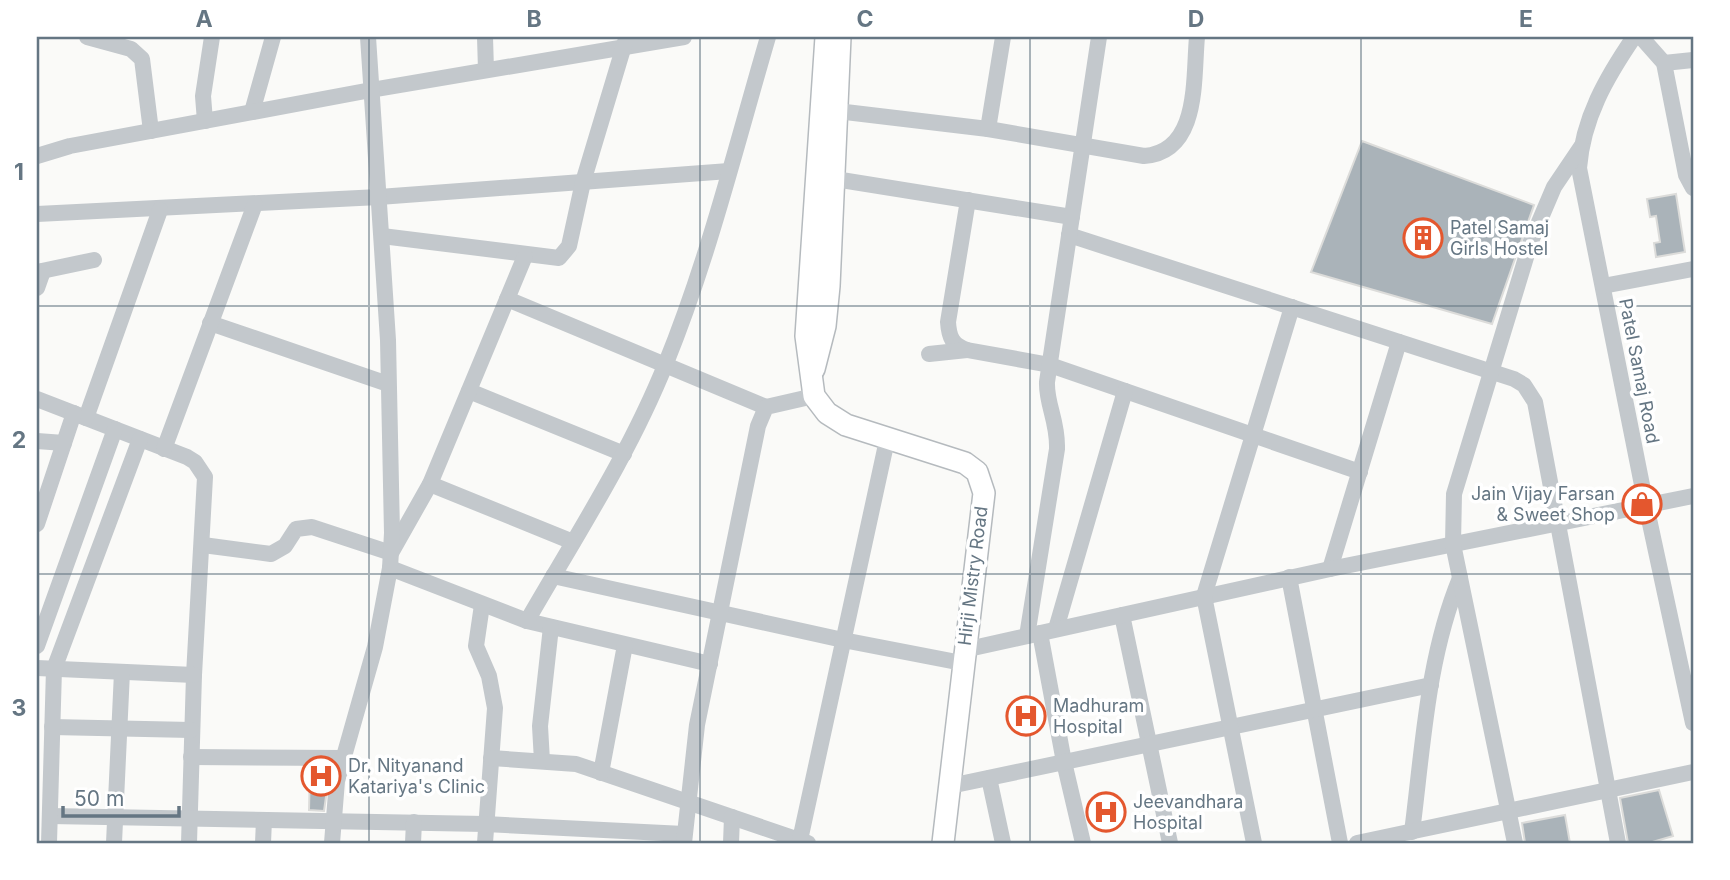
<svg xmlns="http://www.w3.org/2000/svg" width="1730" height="880" font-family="Inter,sans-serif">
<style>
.building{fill:#aab3b9;stroke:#dcdcda;stroke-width:2}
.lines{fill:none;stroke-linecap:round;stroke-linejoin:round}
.major-casing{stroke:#b5babe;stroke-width:24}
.minor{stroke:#c3c8cc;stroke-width:16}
.major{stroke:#fff;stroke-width:21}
.grid{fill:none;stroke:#657683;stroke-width:2;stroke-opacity:0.55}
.labels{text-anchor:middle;stroke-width:7;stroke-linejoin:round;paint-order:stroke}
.poi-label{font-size:18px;fill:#657683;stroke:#fff;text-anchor:start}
.street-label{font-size:18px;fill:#657683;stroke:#fff}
.neatline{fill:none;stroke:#657683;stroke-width:2.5}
.grid-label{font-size:23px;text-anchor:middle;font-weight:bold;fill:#657683}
</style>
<rect width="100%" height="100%" fill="#fafaf8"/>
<g class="building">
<polygon points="1362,141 1534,205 1492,324 1311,272"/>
<polygon points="1676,194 1685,252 1656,257 1654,243 1660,242 1656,216 1650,217 1647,199"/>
<polygon points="310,768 330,768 324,811 309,810"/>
<polygon points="1659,790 1673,836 1649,843 1628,843 1620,798"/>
<polygon points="1115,799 1119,817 1093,822 1090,804"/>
<polygon points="1565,815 1570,843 1525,843 1522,823"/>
</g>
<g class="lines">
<g class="major-casing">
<g id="major">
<polyline points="826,37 806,336 814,396 827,413 846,425 965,463 977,472 984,493 943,843"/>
<polyline points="814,369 825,326 829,286 840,37"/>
</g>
</g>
<g class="minor">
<polyline points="87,37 131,49 142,59 151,131"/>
<polyline points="485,37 486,70"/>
<path d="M1634,37C1606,78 1583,118 1579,168L1646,505L1693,723"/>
<polyline points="1641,37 1664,63 1686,175 1693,188"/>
<polyline points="1664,63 1693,60"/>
<path d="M837,111L988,129L1144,156C1200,152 1193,79 1197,37"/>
<polyline points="252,112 273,37"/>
<polyline points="205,121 203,96 212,37"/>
<polyline points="988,129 1003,37"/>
<polyline points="37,156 70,146 371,90 684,37"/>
<polyline points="835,179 1072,217"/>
<path d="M968,200L948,322C949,337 952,345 967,350L1050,365L1360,472"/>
<polyline points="37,214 379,197 729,171"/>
<polyline points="1069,235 1514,379 1524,385 1535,402 1618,843"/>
<polyline points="382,236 559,258 569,246 583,182 626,39"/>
<polyline points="37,272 94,260"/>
<polyline points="1603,286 1693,269"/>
<polyline points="37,288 43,271"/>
<polyline points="507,299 766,407"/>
<polyline points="210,323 388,384"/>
<polyline points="929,354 967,350"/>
<polyline points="469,391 624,454"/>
<polyline points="37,399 187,457 195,462 205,477 194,675 189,843"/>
<polyline points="86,418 160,210"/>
<polyline points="37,441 64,443"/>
<polyline points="164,449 255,204"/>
<polyline points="430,484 573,542"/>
<polyline points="37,524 74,413"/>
<polyline points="203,545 271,554 285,546 296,529 312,527 391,553 430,484 525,256"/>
<polyline points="390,568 527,621 710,664"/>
<polyline points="1330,569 1399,342"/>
<polyline points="553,576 843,640 962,663"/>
<polyline points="1289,577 1340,843"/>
<polyline points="482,605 476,646 489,676 495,708 485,843"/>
<polyline points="1122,615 1170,843"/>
<path d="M527,621C576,536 630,453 666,363C709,257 736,146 768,37"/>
<polyline points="1056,629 1125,391"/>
<polyline points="1040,633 1064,762 1083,843"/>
<path d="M1027,636L1057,449C1058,421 1046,404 1047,382L1099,37"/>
<polyline points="37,646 115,429"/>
<polyline points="964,650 1330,569 1693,496"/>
<polyline points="37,668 194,675"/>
<polyline points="52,727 191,730"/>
<polyline points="191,757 343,758"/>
<polyline points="491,758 576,764 808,843"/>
<polyline points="542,761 540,726 551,627"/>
<polyline points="601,773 625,645"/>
<polyline points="989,778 1003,843"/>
<polyline points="950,786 1431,685"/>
<polyline points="50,816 485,824 684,834"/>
<path d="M1412,832C1423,747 1427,658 1460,578"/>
<polyline points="800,840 887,440"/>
<polyline points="49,843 54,669 140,439"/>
<polyline points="114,843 122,672"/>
<polyline points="263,843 264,820"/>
<polyline points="332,843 337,781 375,647 390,568 392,533 388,340 368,37"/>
<polyline points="413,843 414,822"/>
<polyline points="684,843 697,725 758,426 766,407 814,396"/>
<polyline points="731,843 732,817"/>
<polyline points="1254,843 1204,596 1292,307"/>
<polyline points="1357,843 1693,772"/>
<polyline points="1515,843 1453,544 1454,494 1531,241 1554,187 1581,147"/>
</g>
<use href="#major" class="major"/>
</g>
<path class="grid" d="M369,37V843M700,37V843M1030,37V843M1361,37V843M37,306H1693M37,574H1693"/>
<defs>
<g id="building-ring" transform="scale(2.0125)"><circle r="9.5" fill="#fff" stroke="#e4572e" stroke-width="1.5"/><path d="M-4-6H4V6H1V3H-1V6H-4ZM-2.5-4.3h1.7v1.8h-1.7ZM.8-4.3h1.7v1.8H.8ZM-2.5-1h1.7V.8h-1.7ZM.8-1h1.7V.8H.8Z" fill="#e4572e"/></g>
<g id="shop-ring" transform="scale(2.0125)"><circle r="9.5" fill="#fff" stroke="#e4572e" stroke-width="1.5"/><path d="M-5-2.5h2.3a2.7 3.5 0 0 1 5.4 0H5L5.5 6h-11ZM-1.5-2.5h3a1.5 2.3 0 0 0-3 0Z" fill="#e4572e"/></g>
<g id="hospital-ring" transform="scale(2.0125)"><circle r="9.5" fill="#fff" stroke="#e4572e" stroke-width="1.5"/><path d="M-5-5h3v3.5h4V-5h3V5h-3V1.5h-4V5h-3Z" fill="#e4572e"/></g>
</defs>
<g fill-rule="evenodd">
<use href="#building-ring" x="1423" y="238"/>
<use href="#shop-ring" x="1642" y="504"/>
<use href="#hospital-ring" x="1026" y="716"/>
<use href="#hospital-ring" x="321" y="776"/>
<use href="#hospital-ring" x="1106" y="812"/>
</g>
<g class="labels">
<g class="poi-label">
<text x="1450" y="234">Patel Samaj<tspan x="1450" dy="21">Girls Hostel</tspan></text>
<text x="1615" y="500" text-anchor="end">Jain Vijay Farsan<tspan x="1615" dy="21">&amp; Sweet Shop</tspan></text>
<text x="1053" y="712">Madhuram<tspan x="1053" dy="21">Hospital</tspan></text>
<text x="348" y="772">Dr. Nityanand<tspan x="348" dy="21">Katariya's Clinic</tspan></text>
<text x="1133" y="808">Jeevandhara<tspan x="1133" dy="21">Hospital</tspan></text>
</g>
<g class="street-label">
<text transform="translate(1639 371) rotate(79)" y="6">Patel Samaj Road</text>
<text transform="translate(973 576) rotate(-83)" y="6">Hirji Mistry Road</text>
</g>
</g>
<rect width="1730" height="880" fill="none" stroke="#ffffff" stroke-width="77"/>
<path d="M63 806v10h116v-10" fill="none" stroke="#657683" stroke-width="3.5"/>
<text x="74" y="806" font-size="21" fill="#657683" stroke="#ffffff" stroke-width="5" paint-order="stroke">50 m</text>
<rect x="38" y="38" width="1654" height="804" class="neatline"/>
<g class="grid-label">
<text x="204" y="27">A</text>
<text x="534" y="27">B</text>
<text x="865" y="27">C</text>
<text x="1196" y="27">D</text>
<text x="1526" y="27">E</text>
<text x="19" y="180">1</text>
<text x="19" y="448">2</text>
<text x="19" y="716">3</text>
</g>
</svg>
